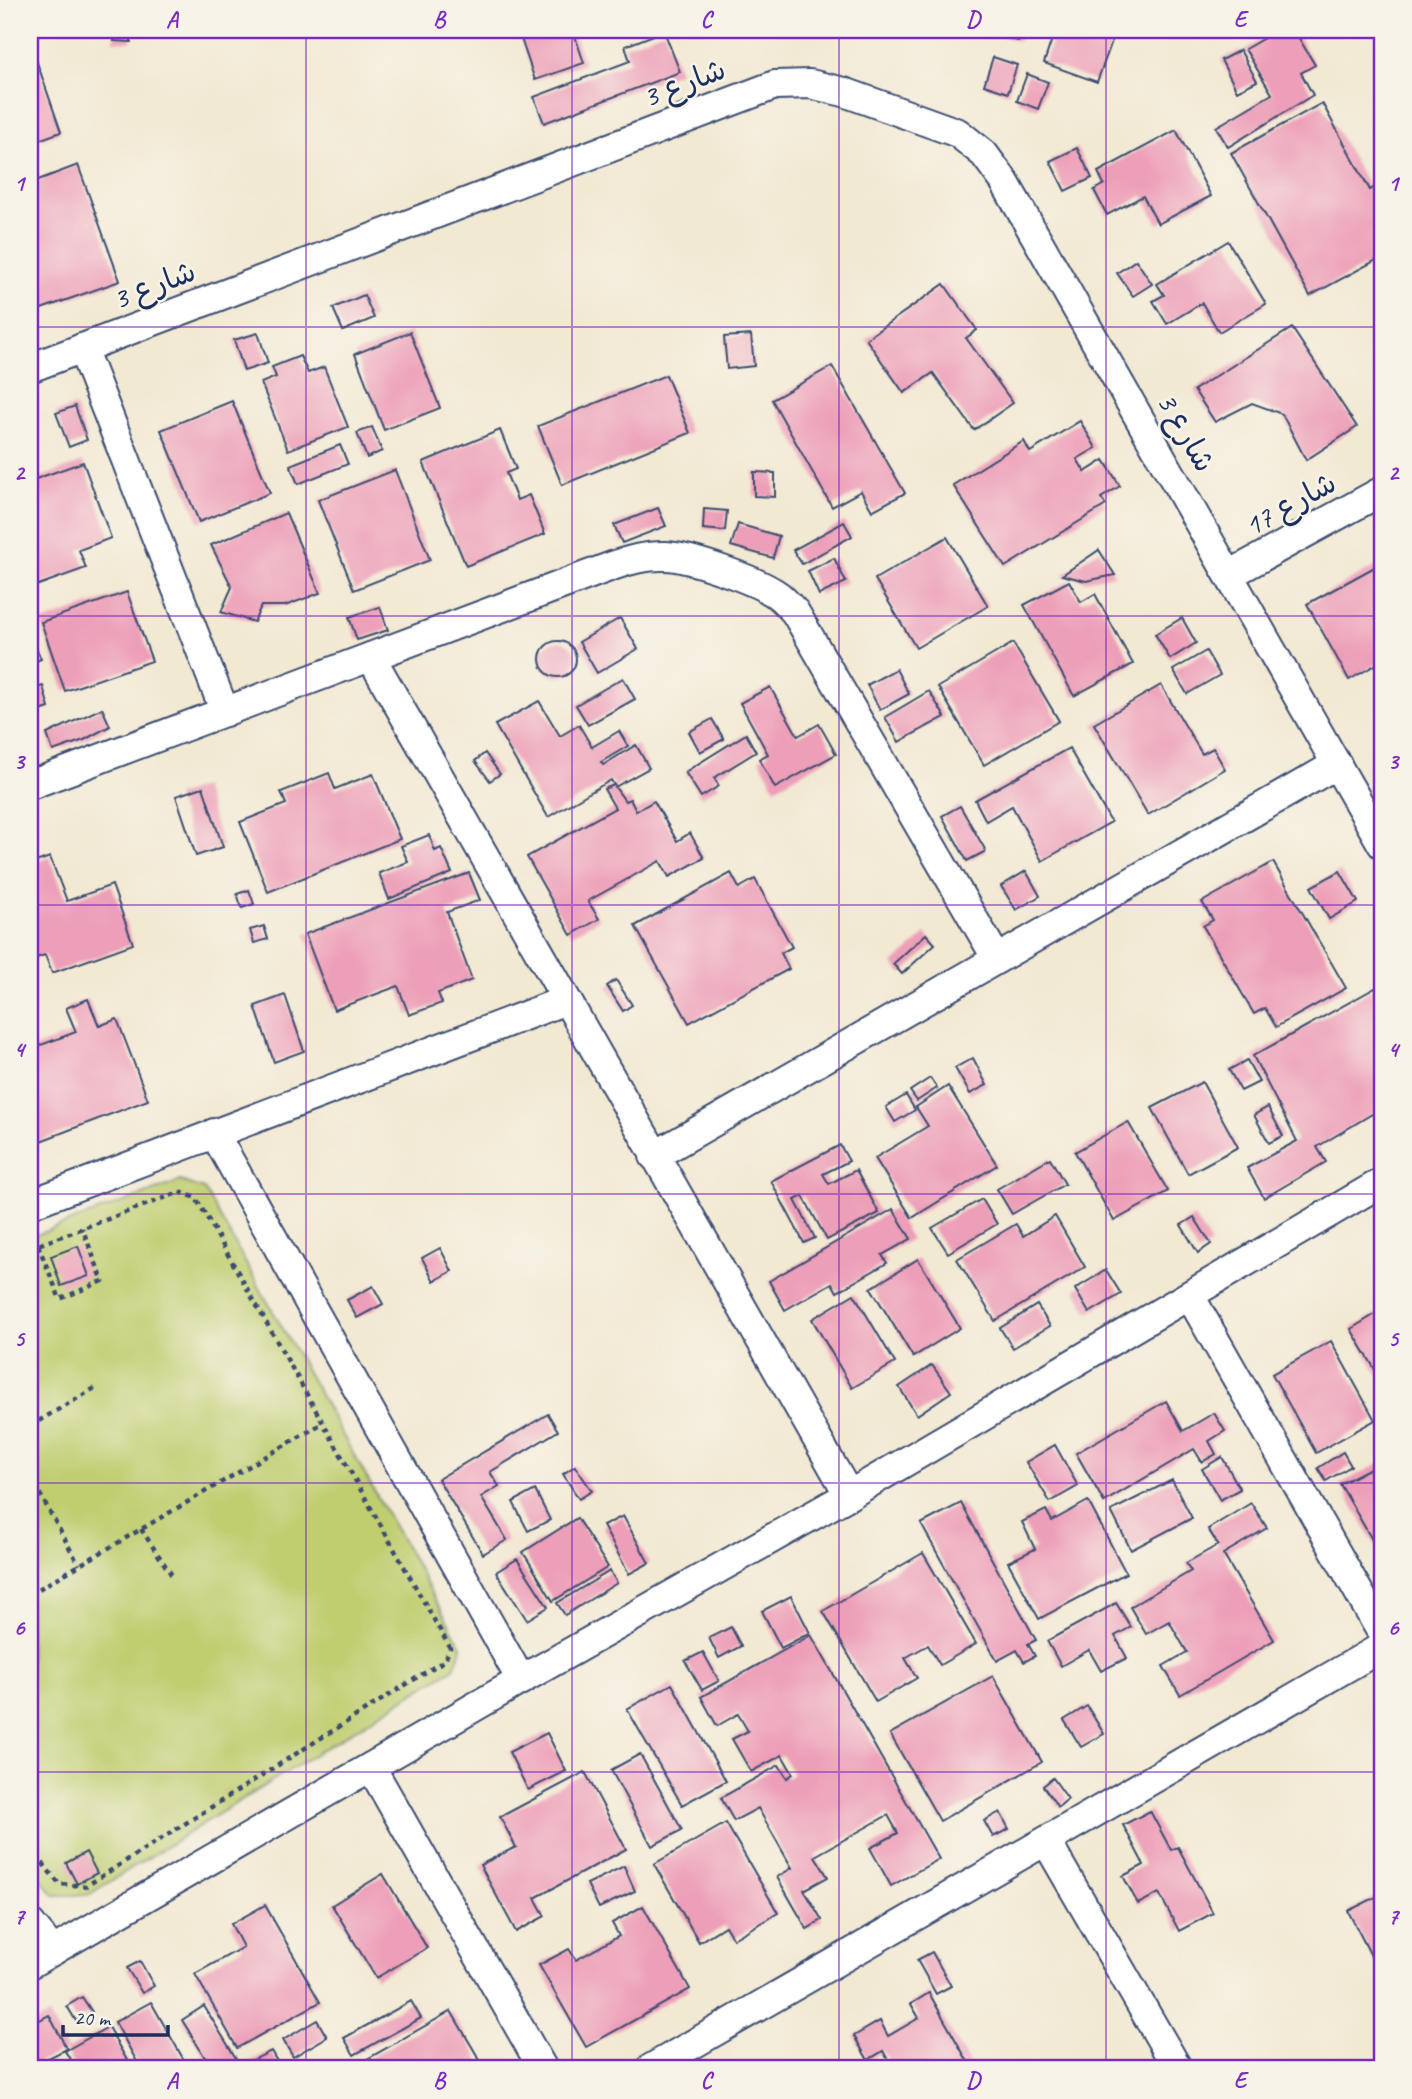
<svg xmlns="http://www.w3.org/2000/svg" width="1412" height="2099" font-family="Caveat,'Playpen Sans Arabic',sans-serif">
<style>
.green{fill:#c0ce70;stroke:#6e7e67;stroke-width:2}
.building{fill:#ed9eb8}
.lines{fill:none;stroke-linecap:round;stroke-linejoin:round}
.street-casing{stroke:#3b4b70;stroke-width:32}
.path{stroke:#3b4b70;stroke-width:4.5;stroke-dasharray:5 5;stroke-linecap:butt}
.street{stroke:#fff;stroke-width:28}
.grid{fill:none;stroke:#7b2cbf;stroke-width:2;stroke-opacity:0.55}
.labels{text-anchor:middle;stroke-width:5;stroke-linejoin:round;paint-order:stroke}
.street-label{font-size:30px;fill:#1b2f5e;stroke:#f7f3e8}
.neatline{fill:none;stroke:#7b2cbf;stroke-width:2.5}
.grid-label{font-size:23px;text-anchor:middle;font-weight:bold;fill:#7b2cbf}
</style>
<rect width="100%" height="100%" fill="#f7f3e8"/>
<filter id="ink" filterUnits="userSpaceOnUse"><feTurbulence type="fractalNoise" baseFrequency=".0143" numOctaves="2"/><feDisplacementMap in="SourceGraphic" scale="14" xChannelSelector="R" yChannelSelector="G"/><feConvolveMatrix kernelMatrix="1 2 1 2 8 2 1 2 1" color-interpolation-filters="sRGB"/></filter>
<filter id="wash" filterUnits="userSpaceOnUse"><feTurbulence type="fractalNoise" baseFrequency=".00686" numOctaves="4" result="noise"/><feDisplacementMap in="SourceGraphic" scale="28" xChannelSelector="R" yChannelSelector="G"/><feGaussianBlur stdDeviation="1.57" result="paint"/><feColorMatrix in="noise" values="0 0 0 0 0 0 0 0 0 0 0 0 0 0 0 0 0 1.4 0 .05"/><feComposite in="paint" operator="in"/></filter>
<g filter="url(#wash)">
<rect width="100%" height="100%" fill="#f2e9d3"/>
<polygon class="green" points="180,1181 204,1189 462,1647 454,1668 88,1895 54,1895 30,1865 30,1237"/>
<g id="blocks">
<g class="building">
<polygon points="115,30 131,30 131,42 114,41"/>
<polygon points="518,30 573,30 584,63 535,80"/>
<polygon points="981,30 1021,30 1018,41"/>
<polygon points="1055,30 1116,30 1097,82 1044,63"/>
<polygon points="1278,30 1294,30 1315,65 1301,73 1313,95 1228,147 1216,127 1272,94 1245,49"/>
<polygon points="664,31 680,72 544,123 534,97 630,61 625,46"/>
<polygon points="30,42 61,132 30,143"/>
<polygon points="1240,50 1257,81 1237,91 1221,60"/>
<polygon points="993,57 1017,65 1008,93 984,85"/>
<polygon points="1027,74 1048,82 1038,109 1017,101"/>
<polygon points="1322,103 1370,190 1382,183 1382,257 1310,296 1231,153"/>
<polygon points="1176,130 1211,196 1158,224 1143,196 1107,215 1094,190 1104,184 1098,172"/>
<polygon points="1077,148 1092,178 1065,191 1050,161"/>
<polygon points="78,165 120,281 30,313 30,183"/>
<polygon points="1228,241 1266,304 1219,332 1202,303 1167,324 1153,301 1164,295 1157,284"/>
<polygon points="1136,260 1152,284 1133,296 1117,273"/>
<polygon points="944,284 977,330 966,338 1013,403 974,430 933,373 904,393 866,339"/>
<polygon points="364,295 374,318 343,331 333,308"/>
<polygon points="1292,328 1357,427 1306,460 1282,414 1252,403 1215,422 1194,390"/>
<polygon points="410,332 440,408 384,430 355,354"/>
<polygon points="258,333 268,363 244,371 234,340"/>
<polygon points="751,335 754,366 727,369 724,337"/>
<polygon points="300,356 308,373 324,367 348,427 288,450 261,383 276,377 272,367"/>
<polygon points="832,366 905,493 872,511 861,491 832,507 772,400"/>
<polygon points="666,375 690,433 562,485 538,426"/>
<polygon points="232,401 270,493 199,522 161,430"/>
<polygon points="75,406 87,440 69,447 56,413"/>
<polygon points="1080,421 1096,448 1077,459 1085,472 1104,460 1120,486 1101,498 1106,505 1005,567 953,485 1024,441 1030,452"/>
<polygon points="372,427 382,451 367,458 357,433"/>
<polygon points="500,430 516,469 506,473 517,500 529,495 545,534 466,566 423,462"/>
<polygon points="340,445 348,464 298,484 290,465"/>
<polygon points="83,462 111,538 79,550 86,568 30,588 30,481"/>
<polygon points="395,470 430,560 354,590 318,500"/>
<polygon points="754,472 775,473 775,497 754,496"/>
<polygon points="658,508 666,526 622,543 614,525"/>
<polygon points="704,509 727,511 725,531 703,529"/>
<polygon points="286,513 320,593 285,606 261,606 254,622 221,612 232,587 211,545"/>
<polygon points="844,522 852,536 802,564 793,550"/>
<polygon points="738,524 779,536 773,558 731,546"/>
<polygon points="947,537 988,606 916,648 875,579"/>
<polygon points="1099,550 1115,575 1086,581 1062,575"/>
<polygon points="834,558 846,582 819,595 808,571"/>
<polygon points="1382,563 1382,661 1349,680 1307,604"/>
<polygon points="1069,581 1081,602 1095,594 1133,664 1074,696 1024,605"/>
<polygon points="127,592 152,661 65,691 41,622"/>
<polygon points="380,607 388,630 357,640 349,617"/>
<polygon points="620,618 638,649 597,673 579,642"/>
<polygon points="1182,618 1196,643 1170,659 1155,634"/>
<polygon points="30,633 41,659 30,664"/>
<circle cx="558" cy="659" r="18"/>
<polygon points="1013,643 1059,721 984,765 938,687"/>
<polygon points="1206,651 1220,675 1187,694 1173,670"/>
<polygon points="896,669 909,694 880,710 867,685"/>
<polygon points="623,678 635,699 588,725 576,705"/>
<polygon points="1161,685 1202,754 1213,748 1225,769 1148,815 1094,724"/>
<polygon points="43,686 49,708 34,713 30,701 30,690"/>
<polygon points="770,687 798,736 819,724 836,754 775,788 759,759 768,754 740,703"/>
<polygon points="929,691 945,717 899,742 885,717"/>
<polygon points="539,701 560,736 579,725 592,747 619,731 628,746 601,762 603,765 636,745 649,768 615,787 625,801 630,799 636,811 654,801 677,841 690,833 704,858 669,877 660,861 588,901 599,919 571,935 527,857 615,808 604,789 614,785 611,780 548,817 495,725"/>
<polygon points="102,708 110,726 84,740 53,751 47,734"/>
<polygon points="712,719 724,739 700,752 689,732"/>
<polygon points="746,734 756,752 714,778 719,786 701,797 685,772"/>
<polygon points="1069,748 1111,822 1042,861 1012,806 986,821 975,800"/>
<polygon points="485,753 500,774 490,781 475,761"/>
<polygon points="329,773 335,789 373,774 400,839 268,892 240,822 286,804 281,792"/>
<polygon points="203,787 223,847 196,856 176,796"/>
<polygon points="960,806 986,851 967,861 942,816"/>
<polygon points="429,835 435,851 441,848 452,873 389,899 379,873 408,862 401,846"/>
<polygon points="50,857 67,901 112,885 133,944 52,973 45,955 30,960 30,864"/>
<polygon points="1273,862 1346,988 1276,1027 1265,1008 1254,1014 1203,926 1213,920 1202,902"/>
<polygon points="1026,871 1040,896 1016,910 1001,886"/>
<polygon points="1340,871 1358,902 1329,919 1311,887"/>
<polygon points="469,873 480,900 447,912 472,980 438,993 442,1003 409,1015 398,986 334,1010 305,934"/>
<polygon points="731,873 739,888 755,879 792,947 781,953 789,969 689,1023 635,926"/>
<polygon points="249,890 254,904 242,908 237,894"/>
<polygon points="264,926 268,939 254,943 250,930"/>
<polygon points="926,934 935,944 902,974 893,964"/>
<polygon points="616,980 632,1005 623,1011 607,986"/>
<polygon points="1375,988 1382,1000 1382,1108 1317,1147 1326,1162 1264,1198 1247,1168 1297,1141 1253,1056"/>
<polygon points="285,995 304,1051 274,1062 255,1006"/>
<polygon points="88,999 99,1026 117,1019 148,1100 30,1145 30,1049 76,1032 66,1008"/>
<polygon points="973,1058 987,1085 970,1094 955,1068"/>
<polygon points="1247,1060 1259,1082 1241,1091 1229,1070"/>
<polygon points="930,1078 937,1088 917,1101 910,1091"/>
<polygon points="1202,1082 1238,1147 1188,1174 1152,1108"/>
<polygon points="948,1086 997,1165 912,1218 875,1158 928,1126 916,1107"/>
<polygon points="906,1095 915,1110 895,1122 886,1107"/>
<polygon points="1268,1107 1283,1136 1269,1143 1254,1115"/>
<polygon points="1128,1122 1168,1191 1114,1221 1075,1152"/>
<polygon points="840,1145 849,1161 823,1174 829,1184 856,1170 879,1213 827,1240 803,1196 795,1200 815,1238 804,1243 771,1181"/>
<polygon points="1050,1158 1065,1184 1012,1214 997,1189"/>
<polygon points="982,1199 997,1224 948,1253 932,1228"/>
<polygon points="893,1209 911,1239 882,1255 887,1263 837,1292 832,1283 785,1310 769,1281"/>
<polygon points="1055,1216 1085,1267 995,1321 957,1259 1016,1224 1023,1236"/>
<polygon points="1194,1217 1211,1244 1198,1253 1181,1225"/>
<polygon points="78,1246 89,1276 61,1286 51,1256"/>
<polygon points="440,1248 452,1271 434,1281 422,1258"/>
<polygon points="918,1259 960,1328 913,1357 871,1288"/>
<polygon points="1106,1270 1121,1294 1089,1313 1075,1289"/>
<polygon points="373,1286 383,1304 357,1318 347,1300"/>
<polygon points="854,1294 895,1363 852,1388 812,1319"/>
<polygon points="1037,1305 1050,1326 1013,1348 1000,1328"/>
<polygon points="1382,1310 1382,1381 1351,1329"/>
<polygon points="1331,1341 1375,1420 1316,1453 1272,1374"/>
<polygon points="932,1365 951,1392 917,1415 899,1387"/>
<polygon points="1166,1401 1183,1431 1214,1413 1225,1431 1209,1441 1216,1454 1202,1462 1194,1449 1104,1502 1076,1453"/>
<polygon points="548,1414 558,1431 490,1472 499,1486 481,1497 507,1540 483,1554 438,1479"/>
<polygon points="1055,1445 1078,1486 1050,1502 1026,1462"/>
<polygon points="1343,1452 1351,1466 1326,1481 1318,1468"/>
<polygon points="1222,1457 1240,1489 1220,1500 1202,1469"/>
<polygon points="1382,1462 1382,1557 1340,1484"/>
<polygon points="575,1466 592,1491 579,1499 563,1474"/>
<polygon points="1172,1480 1192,1518 1131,1550 1111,1511"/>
<polygon points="535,1490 550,1520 528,1531 513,1502"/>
<polygon points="1088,1501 1126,1573 1039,1619 1008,1562 1035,1549 1022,1522 1046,1510 1052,1521"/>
<polygon points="961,1503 1036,1640 1028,1644 1035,1656 1024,1662 1017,1650 997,1661 921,1524"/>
<polygon points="1251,1503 1267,1528 1223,1554 1274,1640 1180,1695 1163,1666 1187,1652 1169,1621 1146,1634 1130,1607 1191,1571 1186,1563 1218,1545 1208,1529"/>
<polygon points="623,1516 649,1563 629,1574 603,1526"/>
<polygon points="577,1518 608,1567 553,1601 523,1552"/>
<polygon points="923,1553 976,1644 940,1665 928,1645 905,1658 917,1678 876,1702 823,1611"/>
<polygon points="517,1559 548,1607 527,1620 496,1572"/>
<polygon points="610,1571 617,1583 565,1615 557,1603"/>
<polygon points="791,1596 810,1633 781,1648 762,1611"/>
<polygon points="1116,1603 1131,1627 1115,1636 1127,1658 1101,1671 1089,1650 1061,1666 1047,1641"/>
<polygon points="731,1627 741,1646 719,1658 709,1638"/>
<polygon points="811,1635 939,1859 891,1886 870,1848 898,1833 888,1815 815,1856 828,1877 804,1890 822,1920 807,1929 777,1877 792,1868 758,1808 734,1821 721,1798 779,1765 787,1778 793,1774 782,1755 751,1772 732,1739 748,1731 738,1714 717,1726 701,1697"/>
<polygon points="703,1652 719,1681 702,1690 685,1661"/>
<polygon points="993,1676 1042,1762 940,1821 890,1734"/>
<polygon points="672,1684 726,1781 682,1805 627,1709"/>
<polygon points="1087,1706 1104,1734 1081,1747 1064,1720"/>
<polygon points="547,1733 566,1771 528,1790 509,1752"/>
<polygon points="640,1754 682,1830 652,1846 611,1770"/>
<polygon points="585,1772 626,1849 535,1898 545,1916 516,1932 480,1865 516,1847 500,1817"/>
<polygon points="1053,1778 1068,1799 1058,1807 1043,1786"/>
<polygon points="1150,1811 1171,1850 1178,1847 1213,1913 1179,1931 1159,1893 1138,1904 1123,1876 1144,1865 1123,1825"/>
<polygon points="1000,1812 1009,1829 993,1837 984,1821"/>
<polygon points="726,1823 778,1913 733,1939 725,1926 699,1942 654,1864"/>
<polygon points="86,1852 97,1873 77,1884 66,1863"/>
<polygon points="624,1866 635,1891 599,1908 587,1884"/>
<polygon points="383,1874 427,1948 376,1978 332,1905"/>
<polygon points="1382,1894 1382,1977 1348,1911"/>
<polygon points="265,1905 320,2002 237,2048 195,1974 243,1947 231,1924"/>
<polygon points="643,1906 690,1989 586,2047 539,1965 569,1949 576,1960 619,1936 612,1923"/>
<polygon points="932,1952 951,1986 936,1994 917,1960"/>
<polygon points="140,1961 154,1986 142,1993 127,1968"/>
<polygon points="929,1993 972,2069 893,2069 883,2051 868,2060 854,2036 880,2021 888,2036 919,2018 911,2004"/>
<polygon points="82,1997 92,2012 76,2021 67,2006"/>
<polygon points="411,2001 421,2018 354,2055 344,2038"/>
<polygon points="151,2002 189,2069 141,2069 115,2022"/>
<polygon points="204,2006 237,2060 221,2069 212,2069 182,2020"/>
<polygon points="451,2011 485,2069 359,2069 357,2065"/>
<polygon points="49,2015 67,2049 34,2065 30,2057 30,2025"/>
<polygon points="317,2020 327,2037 293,2057 283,2040"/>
<polygon points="108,2027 132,2069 76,2069 65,2051"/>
<polygon points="271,2051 279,2065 272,2069 235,2069"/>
</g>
</g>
</g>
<g filter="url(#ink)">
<use href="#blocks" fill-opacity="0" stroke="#3b4b70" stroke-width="2"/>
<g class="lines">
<g class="street-casing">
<g id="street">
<polyline points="82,348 225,712"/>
<polyline points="30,368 775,85 810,84 844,92 958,133 984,154 1004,181 1382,844"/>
<polyline points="1229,575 1382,491"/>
<polyline points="371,657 849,1495"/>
<path d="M30,785L612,566C630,560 647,555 666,556C691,557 759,581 779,596C785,601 790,607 795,612L997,959"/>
<polyline points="214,1133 521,1680"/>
<polyline points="654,1156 1337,764"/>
<polyline points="30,1204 566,1000"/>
<polyline points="1190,1296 1382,1633"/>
<polyline points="371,1767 543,2069"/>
<polyline points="1046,1841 1178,2069"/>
<polyline points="30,1923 53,1951"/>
<polyline points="30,1964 521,1680 849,1495 1382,1182"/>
<polyline points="650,2069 1382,1647"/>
</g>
</g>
<g class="path">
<polyline points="38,1245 60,1299 103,1281 82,1228"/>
<polyline points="30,1248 180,1192 196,1198 450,1648 445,1660 86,1886 59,1884 30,1847"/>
<polyline points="30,1426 95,1388"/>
<polyline points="30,1476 79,1565"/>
<polyline points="141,1529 173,1577"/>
<polyline points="30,1594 323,1423"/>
<polyline points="30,1653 34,1660"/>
</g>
<use href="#street" class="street"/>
</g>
</g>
<path class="grid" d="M306,30V2069M572,30V2069M839,30V2069M1106,30V2069M30,327H1382M30,616H1382M30,905H1382M30,1194H1382M30,1483H1382M30,1772H1382"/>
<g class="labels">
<g class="street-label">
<text transform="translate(684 83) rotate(-21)" y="10">شارع 3</text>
<text transform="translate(154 285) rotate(-21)" y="10">شارع 3</text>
<text transform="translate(1186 432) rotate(60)" y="10">شارع 3</text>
<text transform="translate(1290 504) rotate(-29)" y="10">شارع 17</text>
</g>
</g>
<rect width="1412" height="2099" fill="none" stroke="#f7f3e8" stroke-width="77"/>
<path d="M63 2025v10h105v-10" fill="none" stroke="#1b2f5e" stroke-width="3.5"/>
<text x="74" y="2025" font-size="21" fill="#1b2f5e" stroke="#f7f3e8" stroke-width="5" paint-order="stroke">20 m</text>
<rect x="38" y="38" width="1336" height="2022" class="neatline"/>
<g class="grid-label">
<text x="172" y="27">A</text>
<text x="439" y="27">B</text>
<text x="706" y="27">C</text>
<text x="973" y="27">D</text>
<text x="1240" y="27">E</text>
<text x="19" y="191">1</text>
<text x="1393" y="191">1</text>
<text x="19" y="480">2</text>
<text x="1393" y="480">2</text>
<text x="19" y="769">3</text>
<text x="1393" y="769">3</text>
<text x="19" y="1057">4</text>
<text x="1393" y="1057">4</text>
<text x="19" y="1346">5</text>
<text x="1393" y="1346">5</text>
<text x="19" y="1635">6</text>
<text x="1393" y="1635">6</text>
<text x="19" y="1924">7</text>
<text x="1393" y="1924">7</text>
<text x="172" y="2088">A</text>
<text x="439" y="2088">B</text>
<text x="706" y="2088">C</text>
<text x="973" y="2088">D</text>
<text x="1240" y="2088">E</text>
</g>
</svg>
